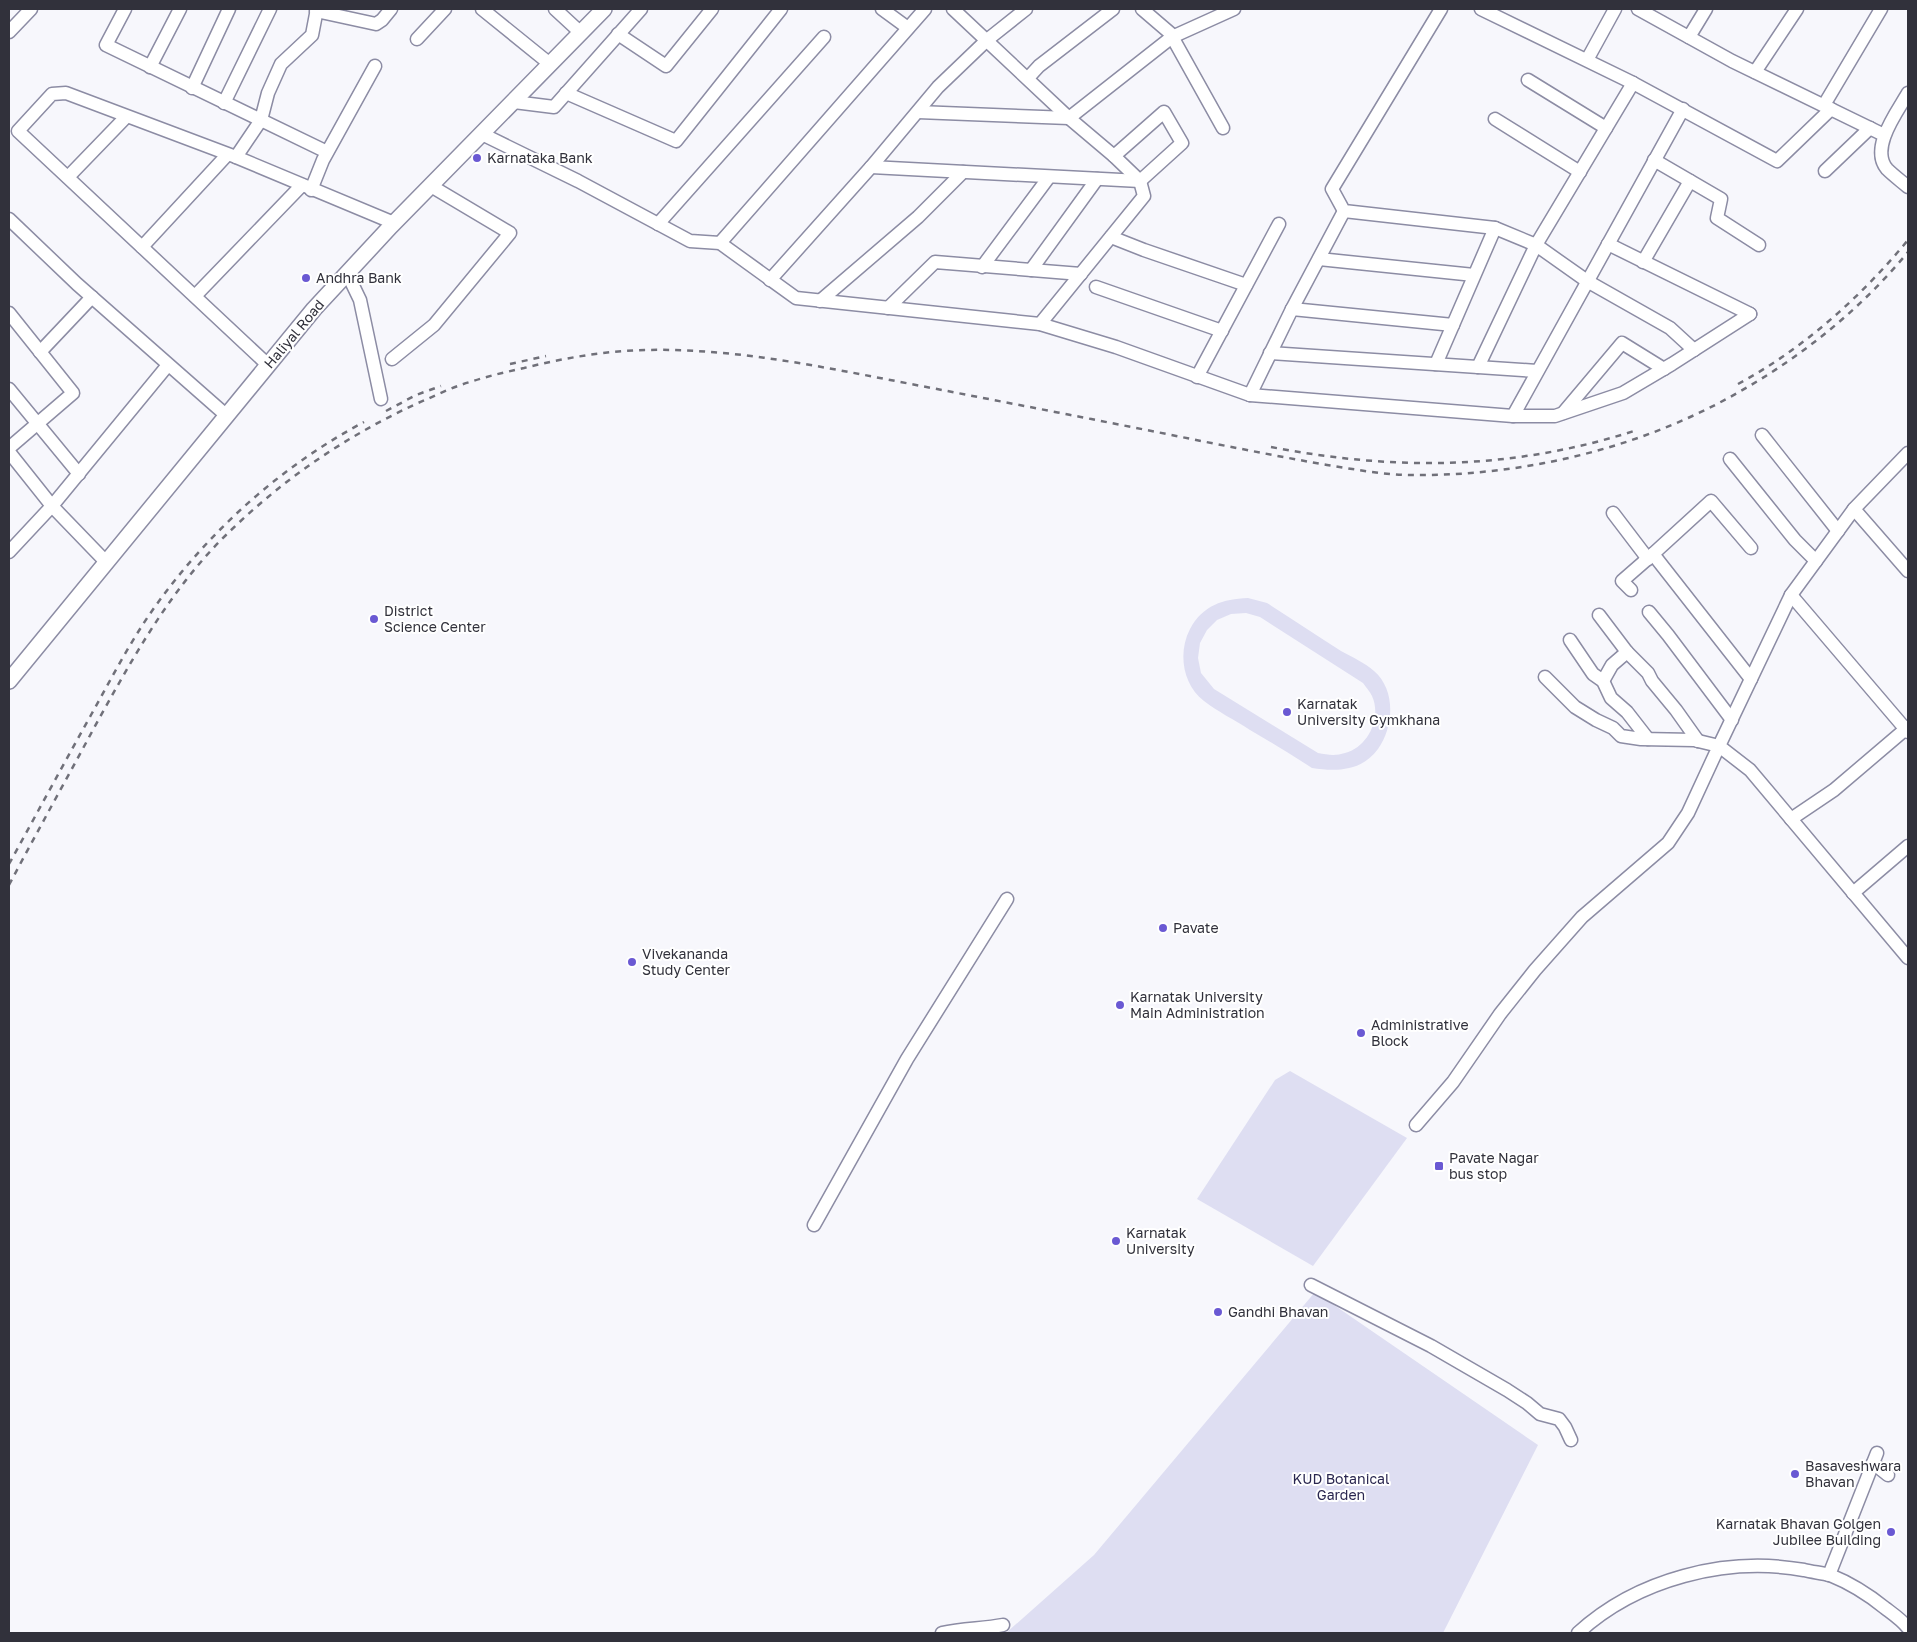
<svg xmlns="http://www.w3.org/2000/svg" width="1917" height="1642" font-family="'Golos Text',sans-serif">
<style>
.green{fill:#dedef2;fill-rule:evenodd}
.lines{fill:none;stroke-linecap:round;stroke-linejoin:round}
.minor-casing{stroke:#8c8ca4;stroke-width:15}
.major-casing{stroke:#8c8ca4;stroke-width:18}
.minor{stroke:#fff;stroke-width:12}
.major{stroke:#fff;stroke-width:15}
.rail{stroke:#707079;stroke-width:2.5;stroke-dasharray:6 6;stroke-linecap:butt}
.poi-dot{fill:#6a59d3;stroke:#fff;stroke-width:2}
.labels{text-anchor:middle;stroke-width:4;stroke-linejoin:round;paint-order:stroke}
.poi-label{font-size:14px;fill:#31313b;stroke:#fff;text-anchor:start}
.street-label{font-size:14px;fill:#31313b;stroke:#fff}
.park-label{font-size:14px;fill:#2a2750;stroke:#fff}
</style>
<rect width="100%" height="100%" fill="#f7f7fc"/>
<g class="green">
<path d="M1248,598L1267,603C1292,619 1316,635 1341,651C1352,657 1365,663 1374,671C1396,690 1394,726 1378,749C1362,771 1337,772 1312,768C1292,755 1271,742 1250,730C1235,720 1218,712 1204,701C1182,684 1178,652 1190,629C1203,605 1223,599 1248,598ZM1246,613L1260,617L1363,683C1366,687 1370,692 1372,696C1382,718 1368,747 1345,753C1336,756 1328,755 1318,753L1214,689L1201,673L1198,658L1200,643L1207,630L1217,620L1231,614Z"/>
<polygon points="1290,1071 1407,1138 1313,1266 1197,1199 1275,1080"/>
<polygon points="1315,1292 1538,1445 1443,1633 1006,1633 1094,1555"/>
</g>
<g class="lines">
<g class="minor-casing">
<g id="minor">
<polyline points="125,9 106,45 327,152"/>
<polyline points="482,9 550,64"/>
<polyline points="555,9 581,33"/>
<polyline points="882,9 908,28"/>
<polyline points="953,9 1069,118 1114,156 1140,181 1144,196 1040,324"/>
<polyline points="1142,9 1170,33 1223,128"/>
<polyline points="1441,9 1332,189 1344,211 1495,228 1536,245 1633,83"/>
<polyline points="1481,9 1633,83 1777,161 1831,109"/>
<polyline points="1638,9 1732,61 1884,135"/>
<polyline points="316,11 376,24 382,20 391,9"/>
<polyline points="9,32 31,9"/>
<polyline points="618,34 666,66 712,9"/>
<polyline points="1689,37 1706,9"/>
<polyline points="417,39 445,9"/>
<polyline points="1587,60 1615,9"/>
<polyline points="150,67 180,9"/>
<polyline points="1755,72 1797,9"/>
<polyline points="1028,78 1039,66 1113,9"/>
<polyline points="1528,80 1606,128"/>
<polyline points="192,88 229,9"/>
<polyline points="566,93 676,141 781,9"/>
<path d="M1908,93C1898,111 1869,148 1887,169C1893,175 1901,181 1908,187"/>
<polyline points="514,102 554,107 641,9"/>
<polyline points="224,103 270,9"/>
<polyline points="1824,105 1881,9"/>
<polyline points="918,112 1069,118 1172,37 1234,9"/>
<polyline points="1495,119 1580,172"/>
<polyline points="482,134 578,181 690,241 720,243 796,298 1040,324 1116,347 1250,395 1513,416 1555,416 1623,393 1672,364 1750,314"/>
<polyline points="236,157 261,120 268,93 281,64 312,35 317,9"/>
<polyline points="1654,160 1721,199 1717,218 1759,245"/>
<polyline points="871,167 1140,181 1182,143 1164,112 1114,156"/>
<polyline points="1825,171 1870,128"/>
<polyline points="68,177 126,117"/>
<polyline points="311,190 323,160 375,66"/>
<polyline points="9,219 77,284 227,416"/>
<polyline points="658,224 824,37"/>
<polyline points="1111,237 1144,250 1246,285"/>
<polyline points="720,243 925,9"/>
<polyline points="1608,244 1750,314"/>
<polyline points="142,247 227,155"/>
<polyline points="1319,259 1474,275"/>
<polyline points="1643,262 1690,181"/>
<polyline points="982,267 1049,177"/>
<polyline points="1031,270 1097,179"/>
<polyline points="347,273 360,300 381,399"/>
<polyline points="770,280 871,167 938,87 987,40 1026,9"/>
<polyline points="1096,287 1222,331"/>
<polyline points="195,296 302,185"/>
<polyline points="820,301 918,217 963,172"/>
<polyline points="888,308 935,262 1081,274"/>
<polyline points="1292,309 1453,325"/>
<polyline points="9,313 73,393 9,448"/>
<polyline points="40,352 92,297"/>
<polyline points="1270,353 1537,371"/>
<polyline points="392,359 434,325 510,233 431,186"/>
<polyline points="1436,364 1495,228"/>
<polyline points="268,365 18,131 52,94 66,93 236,157 394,223"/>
<polyline points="1478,367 1536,245 1587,281 1670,328 1694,350"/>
<polyline points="1197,377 1279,224"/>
<polyline points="9,389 79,474"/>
<polyline points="1250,395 1292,309 1344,211"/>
<polyline points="1563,413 1622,343 1664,369"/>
<polyline points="1513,416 1683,109"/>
<polyline points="1762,435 1838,531"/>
<polyline points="9,452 52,506 107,563"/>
<polyline points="1908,453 1854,509 1791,595 1719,746 1750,770 1908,958"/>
<polyline points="1730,459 1795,540 1816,561"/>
<polyline points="1854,509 1908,571"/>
<polyline points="1613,513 1648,559"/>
<polyline points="9,552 52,506 168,365"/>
<polyline points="1653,554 1751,679"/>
<polyline points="1631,590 1622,581 1653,554 1711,501 1751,548"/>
<polyline points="1791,595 1908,732"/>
<polyline points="1649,612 1668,635 1732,720"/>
<polyline points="1599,615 1627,652 1648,673 1652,681 1676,710 1698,741"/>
<polyline points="1570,640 1593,674 1603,681 1611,698 1627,712 1648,739"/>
<polyline points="1603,681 1612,665 1627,652"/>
<polyline points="1791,819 1834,790 1908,727"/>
<polyline points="1853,893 1908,846"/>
<polyline points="1416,1125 1453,1082 1500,1014 1535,970 1582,917 1668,843 1688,813 1719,746 1694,740 1641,739 1621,736 1613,728 1596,720 1575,707 1545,677"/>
<polyline points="814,1225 907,1059 1007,899"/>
<polyline points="1311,1285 1431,1346 1507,1390 1527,1403 1540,1414 1559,1419 1565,1427 1571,1440"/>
<polyline points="1873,1463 1888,1475"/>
<polyline points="1829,1575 1877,1453"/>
<path d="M942,1633C963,1628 983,1629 1003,1625"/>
<path d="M1578,1633C1637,1579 1726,1556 1804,1570C1812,1572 1822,1573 1830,1575C1850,1583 1869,1595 1885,1608C1893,1614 1902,1620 1908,1628"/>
</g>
</g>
<g class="major-casing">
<polyline id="major" points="9,681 314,309 391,226 604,9"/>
</g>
<use href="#minor" class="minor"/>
<use href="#major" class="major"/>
<g class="rail">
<polyline points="510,364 546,356"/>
<path d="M1738,384C1803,349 1861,297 1908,240"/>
<polyline points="386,411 416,395 441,386"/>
<path d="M1271,447C1395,471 1512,470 1634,431"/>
<path d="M9,864C36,815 63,765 91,715C111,679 130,642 154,608C208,532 281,466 364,422"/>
<path d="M9,885C37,832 66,780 94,728C132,659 170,590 226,535C283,479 346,436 418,403C435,396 452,387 470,382C488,376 506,372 524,368C564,358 604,351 645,350C736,348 822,367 911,384C1009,403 1108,422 1206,442C1247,450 1287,458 1327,465C1353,469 1379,474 1405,475C1512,477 1622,453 1717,404C1790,366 1856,315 1908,252"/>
</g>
</g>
<g class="poi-dot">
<circle cx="477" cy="158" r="5"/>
<circle cx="306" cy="278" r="5"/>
<circle cx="374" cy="619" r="5"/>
<circle cx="1287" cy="712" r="5"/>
<circle cx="1163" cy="928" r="5"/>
<circle cx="632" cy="962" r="5"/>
<circle cx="1120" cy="1005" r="5"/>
<circle cx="1361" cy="1033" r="5"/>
<rect x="1434" y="1161" width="10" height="10" rx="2.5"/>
<circle cx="1116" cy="1241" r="5"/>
<circle cx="1218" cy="1312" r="5"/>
<circle cx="1795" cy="1474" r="5"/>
<circle cx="1891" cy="1532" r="5"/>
</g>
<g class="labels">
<g class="poi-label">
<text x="487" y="163">Karnataka Bank</text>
<text x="316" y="283">Andhra Bank</text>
<text x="384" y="616">District<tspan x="384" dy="16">Science Center</tspan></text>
<text x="1297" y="709">Karnatak<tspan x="1297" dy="16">University Gymkhana</tspan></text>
<text x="1173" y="933">Pavate</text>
<text x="642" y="959">Vivekananda<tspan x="642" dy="16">Study Center</tspan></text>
<text x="1130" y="1002">Karnatak University<tspan x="1130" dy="16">Main Administration</tspan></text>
<text x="1371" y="1030">Administrative<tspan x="1371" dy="16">Block</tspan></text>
<text x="1449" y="1163">Pavate Nagar<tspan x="1449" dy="16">bus stop</tspan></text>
<text x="1126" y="1238">Karnatak<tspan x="1126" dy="16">University</tspan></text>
<text x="1228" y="1317">Gandhi Bhavan</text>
<text x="1805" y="1471">Basaveshwara<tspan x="1805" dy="16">Bhavan</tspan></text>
<text x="1881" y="1529" text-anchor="end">Karnatak Bhavan Golgen<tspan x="1881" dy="16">Jubilee Building</tspan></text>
</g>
<g class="street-label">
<text transform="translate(294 334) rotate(-50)" y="5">Haliyal Road</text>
</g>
<g class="park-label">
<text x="1341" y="1484">KUD Botanical<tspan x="1341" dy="16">Garden</tspan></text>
</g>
</g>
<rect width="1917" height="1642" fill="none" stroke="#31313b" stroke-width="20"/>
</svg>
